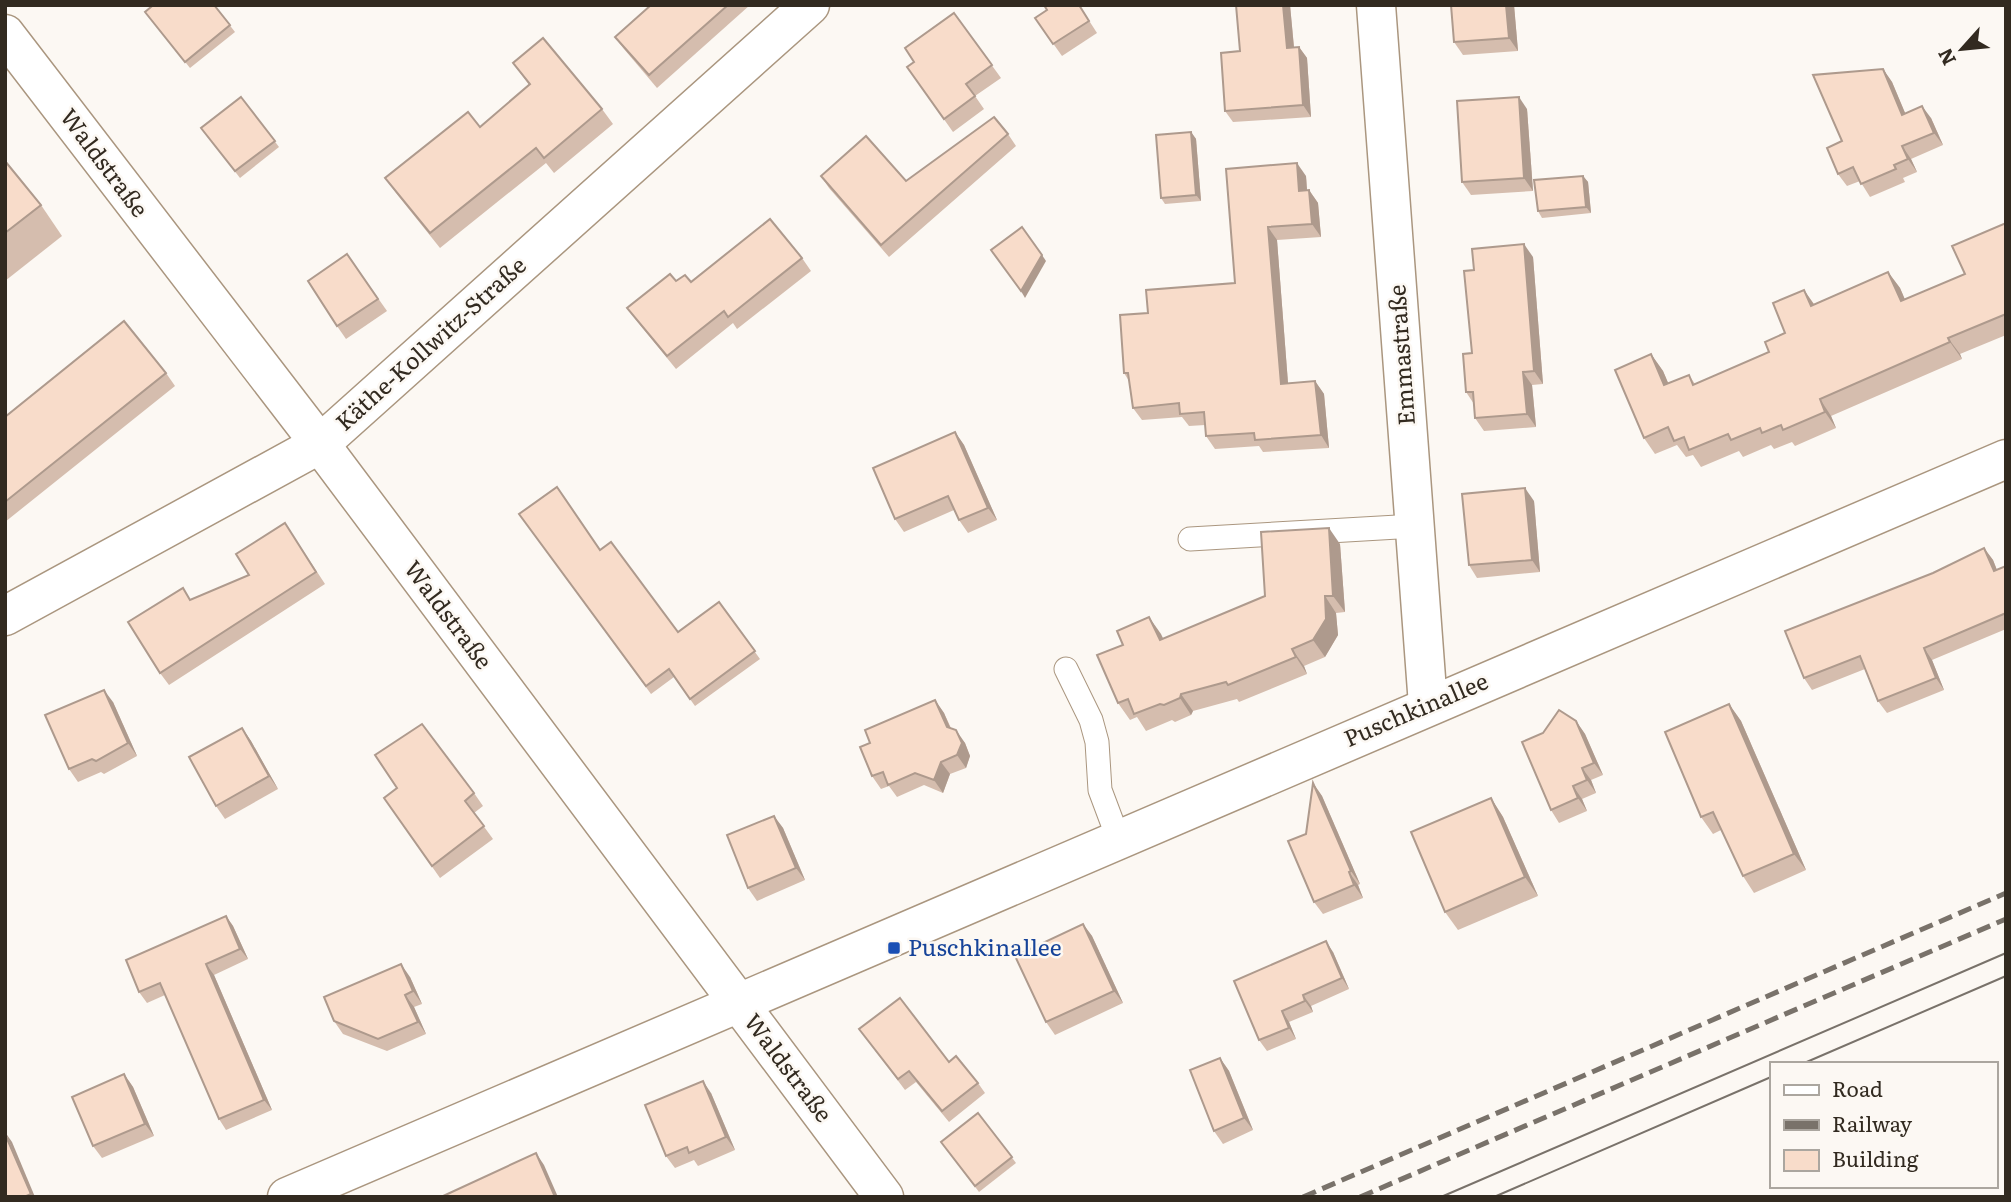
<svg xmlns="http://www.w3.org/2000/svg" width="2011" height="1202" font-family="Literata,serif">
<style>
.lines{fill:none;stroke-linecap:round;stroke-linejoin:round}
.lane-casing{stroke:#aa967f;stroke-width:25}
.street-casing{stroke:#aa967f;stroke-width:41}
.lane{stroke:#fff;stroke-width:23}
.street{stroke:#fff;stroke-width:38}
.tram{stroke:#79726a;stroke-width:2}
.rail{stroke:#79726a;stroke-width:5;stroke-dasharray:14 7;stroke-linecap:butt}
.wall{fill:#d5bdae}
.shaded-wall{fill:#ae9a8d}
.building{fill:#f8dcca;stroke:#ae9a8d;stroke-width:2}
.transit-dot{fill:#1a4fb4;stroke:#fcf8f3;stroke-width:2.5}
.labels{text-anchor:middle;stroke-width:5;stroke-linejoin:round;paint-order:stroke}
.street-label{font-size:23px;fill:#322a20;stroke:#fcf8f3}
.transit-label{font-size:23px;fill:#164399;stroke:#fcf8f3;text-anchor:start}
</style>
<rect width="100%" height="100%" fill="#fcf8f3"/>
<g class="lines">
<g class="lane-casing">
<g id="lane">
<polyline points="1190,539 1415,526"/>
<polyline points="1066,669 1091,720 1097,742 1100,790 1118,838"/>
</g>
</g>
<g class="street-casing">
<g id="street">
<polyline points="1376,5 1428,705"/>
<polyline points="5,34 320,444 884,1197"/>
<polyline points="5,616 320,444 810,5"/>
<polyline points="287,1197 2006,459"/>
</g>
</g>
<use href="#lane" class="lane"/>
<use href="#street" class="street"/>
<g class="tram">
<polyline points="1802,1064 2006,976"/>
<polyline points="1441,1197 2006,953"/>
<polyline points="1494,1197 1771,1077"/>
</g>
<g class="rail">
<polyline points="1303,1197 2006,893"/>
<polyline points="1360,1197 2006,919"/>
</g>
</g>
<g class="wall">
<polygon points="148,5 214,5 235,32 190,68 150,18 150,8"/>
<polygon points="651,5 750,5 657,88 624,49 615,37"/>
<polygon points="1079,5 1097,33 1062,56 1035,18 1047,10"/>
<polygon points="1236,5 1290,5 1294,47 1299,47 1307,58 1311,117 1233,122 1225,111 1240,51"/>
<polygon points="1514,5 1518,51 1463,55 1454,42"/>
<polygon points="954,13 1001,78 975,96 984,109 953,132 907,67 914,62"/>
<polygon points="513,63 602,109 613,124 554,173 546,163 440,248 396,193 385,178 480,127 529,85"/>
<polygon points="1883,69 1892,82 1905,113 1931,118 1943,145 1911,159 1917,172 1903,178 1905,182 1870,197 1860,181 1847,186 1838,174 1842,141"/>
<polygon points="241,97 279,147 240,178 201,128"/>
<polygon points="1527,109 1533,191 1471,195 1462,182"/>
<polygon points="1191,132 1196,139 1201,201 1165,204 1161,198"/>
<polygon points="1008,134 1016,146 889,257 829,188 821,176 906,181"/>
<polygon points="5,161 41,205 62,236 5,281"/>
<polygon points="1226,169 1306,176 1307,191 1309,190 1318,203 1321,237 1277,240 1288,383 1315,381 1324,394 1329,448 1263,452 1259,446 1215,449 1206,436 1205,425 1189,426 1182,417 1142,420 1133,408 1129,381 1124,373 1235,283"/>
<polygon points="1583,176 1588,182 1591,213 1542,218 1538,211"/>
<polygon points="2006,223 2006,335 1960,354 1962,359 1831,416 1836,428 1795,446 1792,442 1774,449 1771,445 1743,457 1739,451 1701,467 1693,455 1686,457 1677,445 1655,454 1644,438 1651,354 1663,371 1668,383 1689,375 1695,384 1769,352 1785,333 1804,290 1814,304 1888,272 1900,288 1905,300 1965,274"/>
<polygon points="347,254 387,311 346,339 337,326"/>
<polygon points="1533,257 1543,384 1532,385 1536,427 1484,431 1475,418 1474,404 1466,392 1472,353 1474,270"/>
<polygon points="802,258 811,271 737,329 733,323 676,369 636,320 627,308 676,281 691,282"/>
<polygon points="166,373 175,386 5,522 5,417"/>
<polygon points="955,432 964,445 997,520 968,533 959,520 954,510 904,532 895,519"/>
<polygon points="1534,501 1540,572 1477,578 1469,565"/>
<polygon points="519,514 600,550 678,632 719,602 760,659 695,706 674,677 651,694"/>
<polygon points="285,523 325,584 169,685 160,673 191,599 249,575"/>
<polygon points="1340,544 1345,612 1336,613 1338,635 1325,657 1304,666 1307,674 1239,702 1237,699 1193,711 1191,715 1175,722 1172,720 1146,731 1137,717 1130,720 1118,703 1123,645 1149,617 1163,639 1265,596"/>
<polygon points="1984,548 1993,560 1997,570 2006,566 2006,629 1932,660 1944,690 1887,713 1878,701 1865,669 1812,690 1804,678 1933,573"/>
<polygon points="935,700 944,713 951,728 965,743 970,756 966,768 950,774 943,793 924,785 897,797 889,786 881,789 872,776 870,743"/>
<polygon points="113,702 137,756 104,774 101,772 78,782 69,769"/>
<polygon points="1729,704 1741,721 1806,870 1754,893 1743,876 1721,830 1713,834 1701,817"/>
<polygon points="1576,721 1585,734 1603,775 1591,780 1596,793 1582,799 1587,811 1559,823 1551,810"/>
<polygon points="242,728 251,741 278,789 225,819 216,806"/>
<polygon points="1313,783 1322,796 1360,884 1358,885 1363,898 1323,914 1314,902 1306,834"/>
<polygon points="474,793 483,806 474,813 493,839 440,878 384,798"/>
<polygon points="1491,798 1503,817 1538,896 1458,930 1445,912"/>
<polygon points="774,816 783,828 805,880 757,901 748,888"/>
<polygon points="226,916 233,926 248,959 214,975 272,1110 226,1130 219,1119 165,995 147,1003 139,992"/>
<polygon points="1083,924 1092,936 1123,1003 1055,1035 1046,1022"/>
<polygon points="1333,952 1349,989 1311,1006 1313,1012 1289,1022 1296,1039 1267,1051 1259,1040 1234,981"/>
<polygon points="410,977 422,1004 414,1007 426,1034 387,1051 343,1034 334,1021"/>
<polygon points="859,1029 949,1062 978,1083 985,1093 949,1122 916,1082 905,1090"/>
<polygon points="1220,1058 1229,1071 1253,1130 1223,1144 1214,1131"/>
<polygon points="124,1074 133,1087 154,1136 102,1158 93,1146"/>
<polygon points="711,1093 735,1150 698,1166 694,1160 675,1168 666,1156"/>
<polygon points="978,1113 1016,1163 979,1192 941,1142"/>
</g>
<g class="shaded-wall">
<polygon points="1283,5 1290,5 1295,59 1287,48"/>
<polygon points="1506,5 1514,5 1518,51 1509,38"/>
<polygon points="1299,47 1307,58 1311,117 1303,105"/>
<polygon points="1883,69 1892,82 1911,127 1902,115"/>
<polygon points="1519,97 1527,109 1533,191 1524,178"/>
<polygon points="1922,106 1931,118 1943,145 1934,133"/>
<polygon points="1191,132 1196,139 1201,201 1196,195"/>
<polygon points="1902,146 1911,159 1917,172 1908,159"/>
<polygon points="1297,163 1306,176 1308,204 1299,191"/>
<polygon points="1583,176 1588,182 1591,213 1586,207"/>
<polygon points="1309,190 1318,203 1321,237 1312,224"/>
<polygon points="1268,227 1277,240 1289,396 1281,384"/>
<polygon points="1524,244 1533,257 1543,384 1534,371"/>
<polygon points="1042,255 1046,261 1025,298 1021,291"/>
<polygon points="1888,272 1900,288 1913,318 1901,301"/>
<polygon points="1804,290 1815,306 1811,306"/>
<polygon points="1948,338 1960,354 1962,359 1950,342"/>
<polygon points="1651,354 1663,371 1676,401 1664,385"/>
<polygon points="1523,372 1532,385 1536,427 1527,414"/>
<polygon points="1315,381 1324,394 1329,448 1321,435"/>
<polygon points="1820,399 1831,416 1836,428 1825,412"/>
<polygon points="955,432 964,445 997,520 988,508"/>
<polygon points="1525,488 1534,501 1540,572 1532,560"/>
<polygon points="1329,528 1340,544 1345,612 1333,596"/>
<polygon points="1984,548 1993,560 2002,583 1994,571"/>
<polygon points="1325,596 1336,613 1338,635 1325,657 1313,640"/>
<polygon points="1149,617 1161,634 1172,657 1160,640"/>
<polygon points="1924,648 1932,660 1944,690 1936,678"/>
<polygon points="1292,649 1304,666 1307,674 1296,657"/>
<polygon points="104,690 113,702 137,756 128,743"/>
<polygon points="1181,694 1193,711 1191,715 1180,698"/>
<polygon points="935,700 944,713 955,739 947,727"/>
<polygon points="1729,704 1741,721 1806,870 1794,854"/>
<polygon points="1576,721 1585,734 1603,775 1594,763"/>
<polygon points="242,728 251,741 278,789 269,776"/>
<polygon points="956,730 965,743 970,756 966,768 957,755"/>
<polygon points="941,762 950,774 943,793 934,780"/>
<polygon points="1582,768 1591,780 1596,793 1587,780"/>
<polygon points="1313,783 1322,796 1360,884 1351,871"/>
<polygon points="1573,786 1582,799 1587,811 1578,798"/>
<polygon points="1491,798 1503,817 1538,896 1525,877"/>
<polygon points="774,816 783,828 805,880 796,868"/>
<polygon points="1349,872 1358,885 1363,898 1354,885"/>
<polygon points="226,916 233,926 248,959 240,949"/>
<polygon points="1083,924 1092,936 1123,1003 1114,991"/>
<polygon points="1326,941 1333,952 1349,989 1342,978"/>
<polygon points="206,964 214,975 272,1110 264,1100"/>
<polygon points="401,964 410,977 422,1004 413,991"/>
<polygon points="405,995 414,1007 426,1034 418,1022"/>
<polygon points="1303,995 1311,1006 1313,1012 1305,1001"/>
<polygon points="1282,1011 1289,1022 1296,1039 1289,1028"/>
<polygon points="1220,1058 1229,1071 1253,1130 1244,1118"/>
<polygon points="124,1074 133,1087 154,1136 145,1124"/>
<polygon points="703,1081 711,1093 735,1150 726,1137"/>
<polygon points="5,1132 12,1142 35,1197 33,1197 31,1194"/>
<polygon points="536,1153 544,1165 558,1197 555,1197"/>
</g>
<g class="building">
<polygon points="149,5 214,5 230,25 185,62 145,12 151,7"/>
<polygon points="651,5 728,5 649,75 615,37"/>
<polygon points="1044,5 1079,5 1089,21 1053,44 1035,18 1047,10"/>
<polygon points="1236,5 1283,5 1287,48 1299,47 1303,105 1225,111 1221,53 1240,51"/>
<polygon points="1451,5 1506,5 1509,38 1454,42"/>
<polygon points="954,13 992,65 966,84 975,96 944,119 907,67 914,62 905,48"/>
<polygon points="543,38 602,109 544,158 536,148 430,233 385,178 468,112 480,127 530,84 513,63"/>
<polygon points="1883,69 1902,115 1922,106 1934,133 1902,146 1908,159 1894,165 1896,169 1861,184 1853,167 1838,174 1827,148 1842,141 1813,75"/>
<polygon points="241,97 275,141 235,171 201,128"/>
<polygon points="1519,97 1524,178 1462,182 1457,101"/>
<polygon points="994,117 1008,134 881,245 821,176 866,136 906,181"/>
<polygon points="1191,132 1196,195 1161,198 1156,135"/>
<polygon points="5,161 41,205 5,233"/>
<polygon points="1297,163 1299,191 1309,190 1312,224 1268,227 1281,384 1315,381 1321,435 1255,440 1254,433 1206,436 1204,412 1180,414 1179,403 1133,408 1128,373 1124,373 1120,315 1148,313 1146,290 1235,283 1226,169"/>
<polygon points="1583,176 1586,207 1538,211 1534,180"/>
<polygon points="770,219 802,258 728,317 724,311 667,356 627,308 670,274 676,281 685,275 691,282"/>
<polygon points="2006,223 2006,314 1948,338 1950,342 1820,399 1825,412 1783,430 1781,425 1762,433 1760,428 1731,440 1728,434 1689,450 1684,437 1674,441 1668,427 1644,438 1615,370 1651,354 1664,385 1689,375 1693,385 1769,352 1765,342 1785,333 1773,303 1804,290 1811,306 1888,272 1901,301 1965,274 1952,246"/>
<polygon points="1022,227 1042,255 1021,291 991,250"/>
<polygon points="1524,244 1534,371 1523,372 1527,414 1475,418 1473,392 1466,392 1463,354 1472,353 1464,271 1474,270 1472,249"/>
<polygon points="347,254 378,299 337,326 308,281"/>
<polygon points="124,321 166,373 5,502 5,417"/>
<polygon points="955,432 988,508 959,520 948,496 895,519 873,468"/>
<polygon points="557,487 600,550 611,542 678,632 719,602 755,651 690,699 669,669 646,686 519,514"/>
<polygon points="1525,488 1532,560 1469,565 1462,494"/>
<polygon points="285,523 316,572 160,673 128,622 183,588 190,600 249,575 236,554"/>
<polygon points="1329,528 1333,596 1325,596 1326,619 1313,640 1292,649 1296,657 1228,685 1226,682 1181,694 1180,698 1164,705 1160,704 1134,714 1128,699 1118,703 1097,655 1123,645 1117,631 1149,617 1160,640 1265,596 1261,532"/>
<polygon points="1984,548 1994,571 2006,566 2006,613 1924,648 1936,678 1878,701 1860,656 1804,678 1785,631 1933,573"/>
<polygon points="104,690 128,743 96,761 92,759 69,769 45,715"/>
<polygon points="935,700 947,727 956,730 962,743 957,755 941,762 934,780 915,773 888,785 883,772 872,776 860,747 870,743 865,730"/>
<polygon points="1729,704 1794,854 1743,876 1713,812 1701,817 1665,732"/>
<polygon points="1559,710 1576,721 1594,763 1582,768 1587,780 1573,786 1578,798 1551,810 1522,742 1543,733"/>
<polygon points="422,724 474,793 465,801 484,826 432,866 384,798 397,788 375,755"/>
<polygon points="242,728 269,776 216,806 189,757"/>
<polygon points="1313,783 1351,871 1349,872 1354,885 1314,902 1288,841 1306,834"/>
<polygon points="1491,798 1525,877 1445,912 1411,832"/>
<polygon points="774,816 796,868 748,888 727,835"/>
<polygon points="226,916 240,949 206,964 264,1100 219,1119 160,983 139,992 126,960"/>
<polygon points="1083,924 1114,991 1046,1022 1015,956"/>
<polygon points="1326,941 1342,978 1303,995 1305,1001 1282,1011 1289,1028 1259,1040 1234,981"/>
<polygon points="401,964 413,991 405,995 418,1022 378,1039 334,1021 324,997"/>
<polygon points="900,998 949,1062 956,1056 978,1083 942,1111 909,1071 898,1079 859,1029"/>
<polygon points="1220,1058 1244,1118 1214,1131 1190,1070"/>
<polygon points="124,1074 145,1124 93,1146 72,1097"/>
<polygon points="703,1081 726,1137 689,1153 687,1147 666,1156 645,1105"/>
<polygon points="978,1113 1012,1157 975,1186 941,1142"/>
<polygon points="5,1134 31,1194 24,1197 5,1197"/>
<polygon points="536,1153 555,1197 441,1197"/>
</g>
<rect class="transit-dot" x="887" y="941" width="14" height="14" rx="3.5"/>
<g class="labels">
<g class="street-label">
<text transform="translate(104 163) rotate(53)" y="8">Waldstraße</text>
<text transform="translate(431 344) rotate(-42)" y="8">Käthe-Kollwitz-Straße</text>
<text transform="translate(1402 355) rotate(-94)" y="8">Emmastraße</text>
<text transform="translate(448 615) rotate(53)" y="8">Waldstraße</text>
<text transform="translate(1416 710) rotate(-23)" y="8">Puschkinallee</text>
<text transform="translate(788 1068) rotate(53)" y="8">Waldstraße</text>
</g>
<g class="transit-label">
<text x="908" y="956">Puschkinallee</text>
</g>
</g>
<rect width="2011" height="1202" fill="none" stroke="#322a20" stroke-width="14"/>
<rect x="1770" y="1062" width="228" height="126" fill="#fcf8f3" stroke="#aba69f" stroke-width="2"/>
<rect x="1784" y="1085" width="35" height="10" fill="#ffffff" stroke="#aba69f" stroke-width="2"/>
<text x="1832" y="1097" font-size="21" fill="#322a20">Road</text>
<rect x="1784" y="1120" width="35" height="10" fill="#79726a" stroke="#aba69f" stroke-width="2"/>
<text x="1832" y="1132" font-size="21" fill="#322a20">Railway</text>
<rect x="1784" y="1150" width="35" height="21" fill="#f8dcca" stroke="#aba69f" stroke-width="2"/>
<text x="1832" y="1167" font-size="21" fill="#322a20">Building</text>
<g transform="translate(1962 49) rotate(243)" stroke="#fcf8f3" stroke-width="5" paint-order="stroke">
<path d="M0-5L12 26L0 18L-12 26Z" fill="#322a20"/>
<text y="-10" font-size="19" font-weight="bold" text-anchor="middle" fill="#322a20">N</text>
</g>
</svg>
